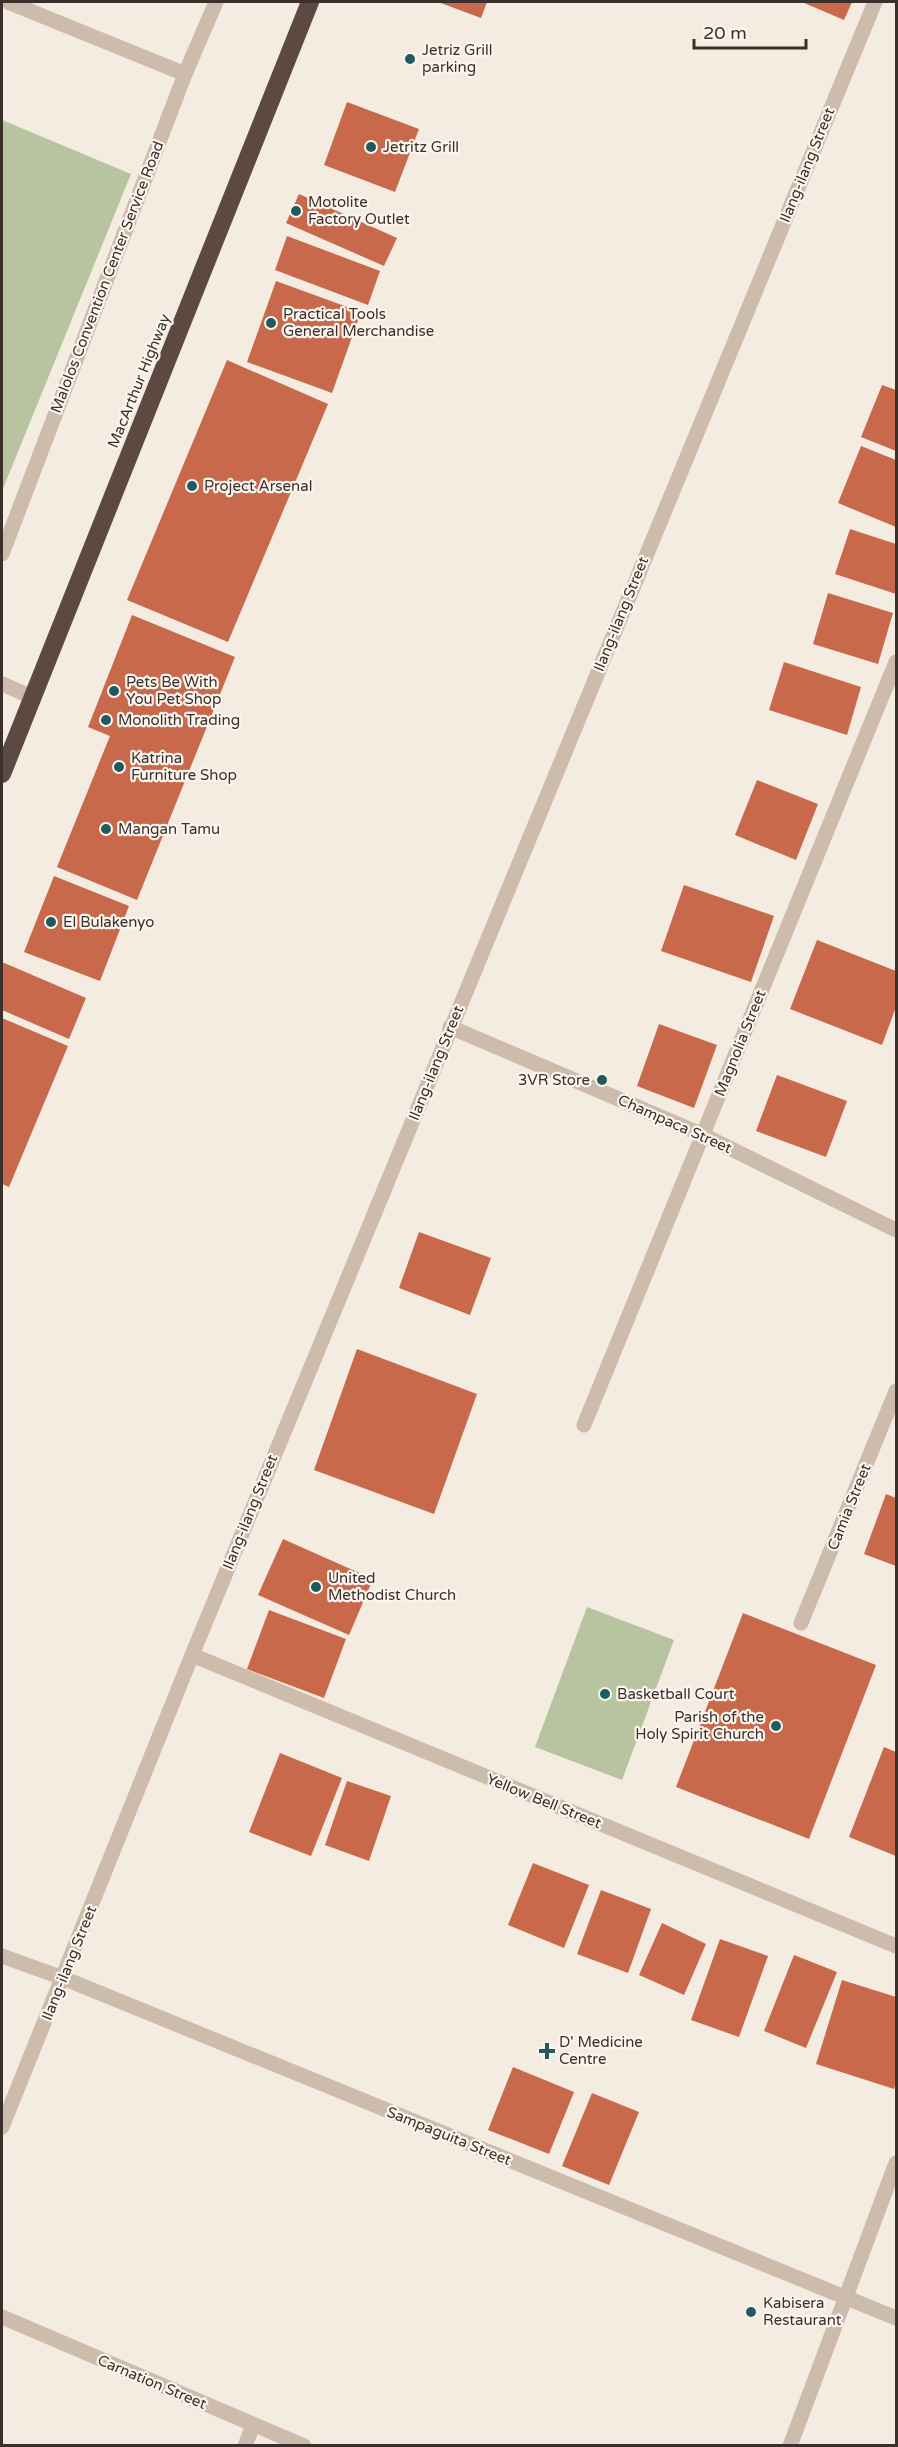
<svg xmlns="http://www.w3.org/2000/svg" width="898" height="2447" font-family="'Varela Round',sans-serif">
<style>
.green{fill:#b8c4a0}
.building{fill:#c8694b}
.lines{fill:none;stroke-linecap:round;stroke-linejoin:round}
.lane{stroke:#cdbbac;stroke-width:15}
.street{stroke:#cdbbac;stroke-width:15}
.highway{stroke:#5c4a42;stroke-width:18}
.poi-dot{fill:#1f5a5e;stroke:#fbf5ee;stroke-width:2}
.labels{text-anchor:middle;stroke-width:4.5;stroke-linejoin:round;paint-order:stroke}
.poi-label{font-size:15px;fill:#3b302b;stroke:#fbf5ee;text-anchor:start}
.street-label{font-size:15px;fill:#3b302b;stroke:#fbf5ee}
</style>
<rect width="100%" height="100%" fill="#f4ebe1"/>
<g class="green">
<polygon points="2,120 131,174 2,491"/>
<polygon points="587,1607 674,1640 622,1780 535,1747"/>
</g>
<g class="building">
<polygon points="438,2 487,2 481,18"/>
<polygon points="802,2 852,2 844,20"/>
<polygon points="347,102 419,129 395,192 324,165"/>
<polygon points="299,194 397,238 384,266 286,223"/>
<polygon points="287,236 380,271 368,305 275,270"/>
<polygon points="276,281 361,312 332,393 247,362"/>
<polygon points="227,360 328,404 228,642 127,600"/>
<polygon points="882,385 896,390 896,451 861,437"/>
<polygon points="861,446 896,460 896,527 838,503"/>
<polygon points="850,529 896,544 896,594 835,574"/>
<polygon points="828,593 893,613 878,664 813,644"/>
<polygon points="132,615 235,657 137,900 57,867 110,736 88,727"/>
<polygon points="784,662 861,687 847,735 769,710"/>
<polygon points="757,780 818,804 796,860 735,835"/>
<polygon points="54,876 129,906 100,981 24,952"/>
<polygon points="684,885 774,916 751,982 661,951"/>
<polygon points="817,940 896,971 896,1007 882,1045 790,1009"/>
<polygon points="2,962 86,998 69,1039 2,1010"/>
<polygon points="2,1018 68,1046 9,1187 2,1184"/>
<polygon points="659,1024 717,1045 694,1108 637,1086"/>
<polygon points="777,1075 847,1101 826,1157 756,1131"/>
<polygon points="419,1232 491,1258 470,1315 399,1288"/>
<polygon points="357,1349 477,1394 434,1514 314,1470"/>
<polygon points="886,1494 896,1498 896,1566 864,1554"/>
<polygon points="283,1539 373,1579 349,1635 258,1595"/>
<polygon points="269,1610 346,1639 324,1698 247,1669"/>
<polygon points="743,1613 876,1665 809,1839 676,1787"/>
<polygon points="884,1747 896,1752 896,1856 849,1837"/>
<polygon points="280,1753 342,1778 311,1856 249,1832"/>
<polygon points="347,1781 391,1796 369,1861 325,1845"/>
<polygon points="533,1863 589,1885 564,1948 508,1925"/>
<polygon points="601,1890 651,1909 628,1973 577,1954"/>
<polygon points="662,1923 706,1944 684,1995 639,1975"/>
<polygon points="720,1939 768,1956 739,2037 691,2020"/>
<polygon points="794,1955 837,1972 806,2048 764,2031"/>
<polygon points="842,1980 896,1997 896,2081 894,2089 816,2064"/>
<polygon points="513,2067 574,2092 549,2154 488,2130"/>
<polygon points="592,2093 639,2112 609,2185 562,2166"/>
</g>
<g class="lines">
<g class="lane">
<polyline points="8,2 185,74"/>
<polyline points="2,554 185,74 216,2"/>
<polyline points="2,684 32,697"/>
</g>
<g class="street">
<polyline points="450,1027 703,1135 896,1230"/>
<polyline points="584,1425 896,662"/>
<polyline points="801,1623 896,1391"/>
<polyline points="192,1655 896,1946"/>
<polyline points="2,1956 63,1978 896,2318"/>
<polyline points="2,2127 192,1655 875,2"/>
<polyline points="2,2317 304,2446"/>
<polyline points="245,2446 253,2425"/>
<polyline points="790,2446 896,2163"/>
</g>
<polyline class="highway" points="2,774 310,2"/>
</g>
<g class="poi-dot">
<circle cx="410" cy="59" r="6"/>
<circle cx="371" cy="147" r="6"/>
<circle cx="296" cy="211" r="6"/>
<circle cx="271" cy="323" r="6"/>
<circle cx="192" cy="486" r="6"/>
<circle cx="114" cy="691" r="6"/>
<circle cx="106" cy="720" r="6"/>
<circle cx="119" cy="767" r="6"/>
<circle cx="106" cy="829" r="6"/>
<circle cx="51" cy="922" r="6"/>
<circle cx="602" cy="1080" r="6"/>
<circle cx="316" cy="1587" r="6"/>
<circle cx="605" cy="1694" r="6"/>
<circle cx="776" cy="1726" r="6"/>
<path d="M544 2042h6v6h6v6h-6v6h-6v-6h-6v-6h6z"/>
<circle cx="751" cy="2312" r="6"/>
</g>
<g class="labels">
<g class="poi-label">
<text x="422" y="55">Jetriz Grill<tspan x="422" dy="17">parking</tspan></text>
<text x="383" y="152">Jetritz Grill</text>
<text x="308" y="207">Motolite<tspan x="308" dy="17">Factory Outlet</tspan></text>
<text x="283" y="319">Practical Tools<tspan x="283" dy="17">General Merchandise</tspan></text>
<text x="204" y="491">Project Arsenal</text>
<text x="126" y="687">Pets Be With<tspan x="126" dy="17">You Pet Shop</tspan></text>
<text x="118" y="725">Monolith Trading</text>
<text x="131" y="763">Katrina<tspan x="131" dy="17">Furniture Shop</tspan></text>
<text x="118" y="834">Mangan Tamu</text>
<text x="63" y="927">El Bulakenyo</text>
<text x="590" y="1085" text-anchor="end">3VR Store</text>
<text x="328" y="1583">United<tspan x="328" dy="17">Methodist Church</tspan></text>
<text x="617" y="1699">Basketball Court</text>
<text x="764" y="1722" text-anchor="end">Parish of the<tspan x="764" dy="17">Holy Spirit Church</tspan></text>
<text x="559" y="2047">D' Medicine<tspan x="559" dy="17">Centre</tspan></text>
<text x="763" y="2308">Kabisera<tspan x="763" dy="17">Restaurant</tspan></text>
</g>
<g class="street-label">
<text transform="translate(807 165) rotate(-68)" y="5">Ilang-ilang Street</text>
<text transform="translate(107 277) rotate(-69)" y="5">Malolos Convention Center Service Road</text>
<text transform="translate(139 381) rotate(-68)" y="5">MacArthur Highway</text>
<text transform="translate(621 614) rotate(-68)" y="5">Ilang-ilang Street</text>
<text transform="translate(740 1043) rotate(-68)" y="5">Magnolia Street</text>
<text transform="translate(436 1063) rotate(-68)" y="5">Ilang-ilang Street</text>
<text transform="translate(675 1124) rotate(24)" y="5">Champaca Street</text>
<text transform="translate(849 1507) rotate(-68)" y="5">Camia Street</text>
<text transform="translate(250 1512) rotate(-68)" y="5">Ilang-ilang Street</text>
<text transform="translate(544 1801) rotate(22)" y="5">Yellow Bell Street</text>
<text transform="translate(69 1963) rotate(-68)" y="5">Ilang-ilang Street</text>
<text transform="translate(449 2136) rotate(22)" y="5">Sampaguita Street</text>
<text transform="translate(152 2382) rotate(23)" y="5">Carnation Street</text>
</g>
</g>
<rect width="898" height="2447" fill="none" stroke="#3b302b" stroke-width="6"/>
<path d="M694 39v9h112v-9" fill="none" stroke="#3b302b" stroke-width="3"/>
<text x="703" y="39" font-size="18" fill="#3b302b" stroke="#fbf5ee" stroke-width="4.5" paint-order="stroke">20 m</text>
</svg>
